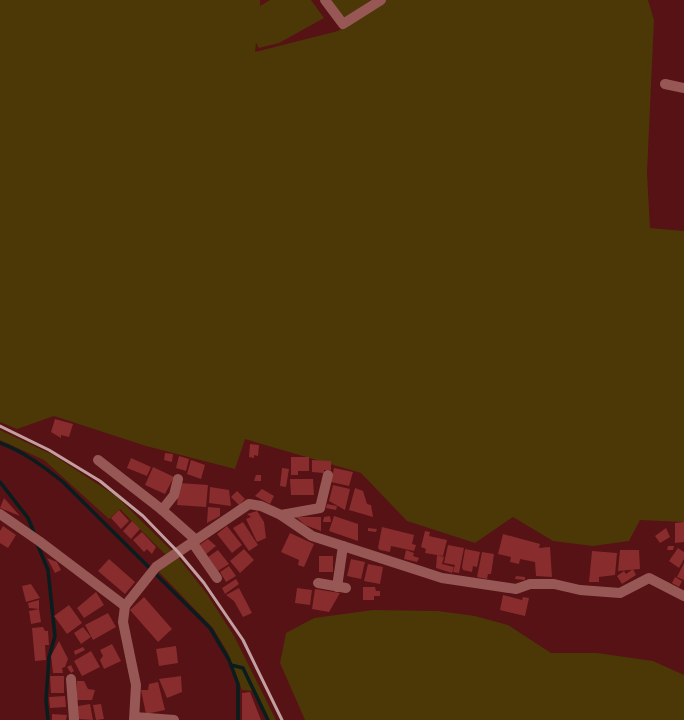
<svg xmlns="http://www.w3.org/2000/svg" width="684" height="720" font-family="Cabin,sans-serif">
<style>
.green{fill:#4c3707}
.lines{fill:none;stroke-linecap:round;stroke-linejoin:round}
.stream{stroke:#091d1e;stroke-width:3.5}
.building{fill:#892c2d}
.minor{stroke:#975855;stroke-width:10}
.rail{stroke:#c3a0a0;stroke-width:3}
</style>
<rect width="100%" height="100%" fill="#561215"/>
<g class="green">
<polygon points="0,0 260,0 260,6 270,0 311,0 324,18 279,43 259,48 256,43 255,52 338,31 380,0 648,0 654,20 647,173 650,228 684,231 684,522 640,520 629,541 593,546 553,541 513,517 475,543 407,521 361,473 245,439 235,469 146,446 54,416 17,429 0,422"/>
<polygon points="331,0 371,0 344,18"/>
<polygon points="0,430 53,455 116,496 172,551 167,556 120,509 109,519 44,460 0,440"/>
<polygon points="177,556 207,594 234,636 276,720 267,720 252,691 242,690 228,653 213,628 158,571"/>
<polygon points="373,610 438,611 475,616 508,625 551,653 597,653 653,661 684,675 684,720 305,720 280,663 286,633 314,618"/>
</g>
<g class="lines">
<g class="stream">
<path d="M0,443C24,452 43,466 63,482L210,628L229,660L238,684V720"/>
<polyline points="0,482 28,518 35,535"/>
<polyline points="36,541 48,570 55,636 49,657 46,700 48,720"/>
<polyline points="231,665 243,668 268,720"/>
</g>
</g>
<g class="building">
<polygon points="55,419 73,424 69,437 61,435 61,438 51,432"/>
<polygon points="250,444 259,445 258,456 254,455 254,458 249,457"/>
<polygon points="165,453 173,454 172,462 164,460"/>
<polygon points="179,456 189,459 186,471 176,468"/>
<polygon points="291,457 309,457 309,471 298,471 298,475 291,475"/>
<polygon points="131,458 151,467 147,476 127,468"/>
<polygon points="191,460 205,465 201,479 187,474"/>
<polygon points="312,460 331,461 331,470 324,470 324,473 312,472"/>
<polygon points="153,467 174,477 165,494 145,485"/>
<polygon points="282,468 289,469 286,487 280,486"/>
<polygon points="334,468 353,472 349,486 331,482"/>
<polygon points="256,475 261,475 261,481 254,481"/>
<polygon points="290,479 313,479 314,495 291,495"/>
<polygon points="179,483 208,485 206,507 177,505"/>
<polygon points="333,485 350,489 345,510 329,501"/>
<polygon points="210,487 229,490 231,506 209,503"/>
<polygon points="355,488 363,491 367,504 371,505 373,517 349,510"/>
<polygon points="262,489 274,496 270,504 255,496"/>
<polygon points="237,491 245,499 239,505 231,497"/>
<polygon points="4,498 20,516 0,508"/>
<polygon points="327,504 337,506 336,510 326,508"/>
<polygon points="208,507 220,508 220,516 207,523"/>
<polygon points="119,510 129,521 121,529 111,518"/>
<polygon points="257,511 264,522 266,538 257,542 246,519 251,517 247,514"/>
<polygon points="330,516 331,522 323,522 324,517"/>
<polygon points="334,516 358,524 358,541 329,531"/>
<polygon points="296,517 321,517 321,531 305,525"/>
<polygon points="132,521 140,529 131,539 123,531"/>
<polygon points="243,522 258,545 249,551 233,528"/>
<polygon points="684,522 684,542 675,543 675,523"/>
<polygon points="3,526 16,535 8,548 0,543 0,531"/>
<polygon points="227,526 242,545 232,553 217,534"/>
<polygon points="382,527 414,535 412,544 416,545 414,551 391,546 390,552 380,550 378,548"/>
<polygon points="368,528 377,529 376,532 368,531"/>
<polygon points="666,528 670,537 660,543 655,536"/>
<polygon points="425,531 430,532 429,536 447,540 443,556 425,553 426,549 421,547"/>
<polygon points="142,532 156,547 152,554 147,549 144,552 133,540"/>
<polygon points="290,533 314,544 304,567 298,565 299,560 281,552"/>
<polygon points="503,534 540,544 539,548 550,547 552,577 536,576 535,562 520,559 519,564 510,562 511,557 498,554"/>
<polygon points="208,539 216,546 205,555 198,546"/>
<polygon points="448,545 464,548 459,573 453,572 455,565 444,563"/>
<polygon points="668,546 674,546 673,550 667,550"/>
<polygon points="678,548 684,552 684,559 679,568 669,561"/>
<polygon points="244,549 254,560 240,573 230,561"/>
<polygon points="465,549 480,552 477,567 473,566 472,572 463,570 462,567"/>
<polygon points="218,550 229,564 218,571 208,557"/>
<polygon points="406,550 414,553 413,556 419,558 417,562 404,559"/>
<polygon points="620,550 639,550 640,569 618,571"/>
<polygon points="592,551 617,553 615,575 599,577 599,582 589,582"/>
<polygon points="482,552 494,554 491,574 488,574 487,579 477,577"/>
<polygon points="437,555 444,557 442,564 454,567 452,573 436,568"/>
<rect x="319" y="556" width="14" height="16"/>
<polygon points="47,558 57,562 61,570 55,573"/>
<polygon points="109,559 135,582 125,594 98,571"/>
<polygon points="351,559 365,562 361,579 347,576"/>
<polygon points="684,563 684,580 677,577"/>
<polygon points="368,564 383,567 380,584 364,581"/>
<polygon points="229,566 236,576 226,582 220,572"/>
<polygon points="633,569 636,575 622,584 617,576 624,571 626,574"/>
<polygon points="516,576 525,577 525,580 515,579"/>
<polygon points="675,577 682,581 679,587 672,583"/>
<polygon points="236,579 239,584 225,594 222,588"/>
<polygon points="31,584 40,598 26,602 22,586"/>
<polygon points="363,587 375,587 376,591 380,591 380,596 374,596 374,600 363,600"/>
<polygon points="239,588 252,613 243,617 234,601 226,595"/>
<polygon points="297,588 312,590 310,605 295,603"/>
<polygon points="315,589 340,593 329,612 312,609"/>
<polygon points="96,592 104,605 84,618 77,608"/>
<polygon points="503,595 522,600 523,597 529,598 525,616 500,610"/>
<polygon points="144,597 172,629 158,642 130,610"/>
<polygon points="39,600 39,609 29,608 28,603"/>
<polygon points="69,605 82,623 67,634 54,616"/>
<polygon points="39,609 41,622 31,624 29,611"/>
<polygon points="108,613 116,627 93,640 85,625"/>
<polygon points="43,627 45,631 48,631 49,645 45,645 46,660 35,661 32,628"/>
<polygon points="83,627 91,637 81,644 74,633"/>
<polygon points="59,641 68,659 65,667 62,668 63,673 53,673 51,656"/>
<polygon points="112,644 121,661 104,669 100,660 103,656 100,650"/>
<polygon points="176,646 178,663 159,666 156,649"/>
<polygon points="83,647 85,650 75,655 74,651"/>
<polygon points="91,651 100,667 82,676 74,661"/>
<polygon points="71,665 74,671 71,673 67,667"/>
<polygon points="50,676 64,676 64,693 51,693"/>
<polygon points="181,676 182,692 167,698 159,679"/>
<polygon points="77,681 84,681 88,689 95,690 92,700 77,700"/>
<polygon points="158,682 165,710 146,714 141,690 148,690 149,684"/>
<polygon points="250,692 261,720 242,720 242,693"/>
<polygon points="65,696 66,707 50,708 49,697"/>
<polygon points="90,704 93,720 77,719 78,706"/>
<polygon points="101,704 104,719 96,720 93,705"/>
<polygon points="52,714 67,715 66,720 52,720"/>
</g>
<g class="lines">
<g class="minor">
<polyline points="325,0 343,24 381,0"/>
<polyline points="665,84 684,88"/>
<polyline points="98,460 161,509 196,540"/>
<polyline points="162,510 174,495 178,479"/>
<polyline points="0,514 39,541 125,606"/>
<polyline points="281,515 320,508 328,475"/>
<polyline points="192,542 217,578"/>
<polyline points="318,583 346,588"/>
<polyline points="337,587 343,546"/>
<polyline points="71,679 74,720"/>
<polyline points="135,717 174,720"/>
<polyline points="134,720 136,685 123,622 125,606 156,567 249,504 261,506 281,515 312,536 442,578 516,589 530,584 554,584 580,590 620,593 649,578 684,596"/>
</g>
<polyline class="rail" points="0,426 49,450 100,481 143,516 178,552 204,583 243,640 282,720"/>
</g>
</svg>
